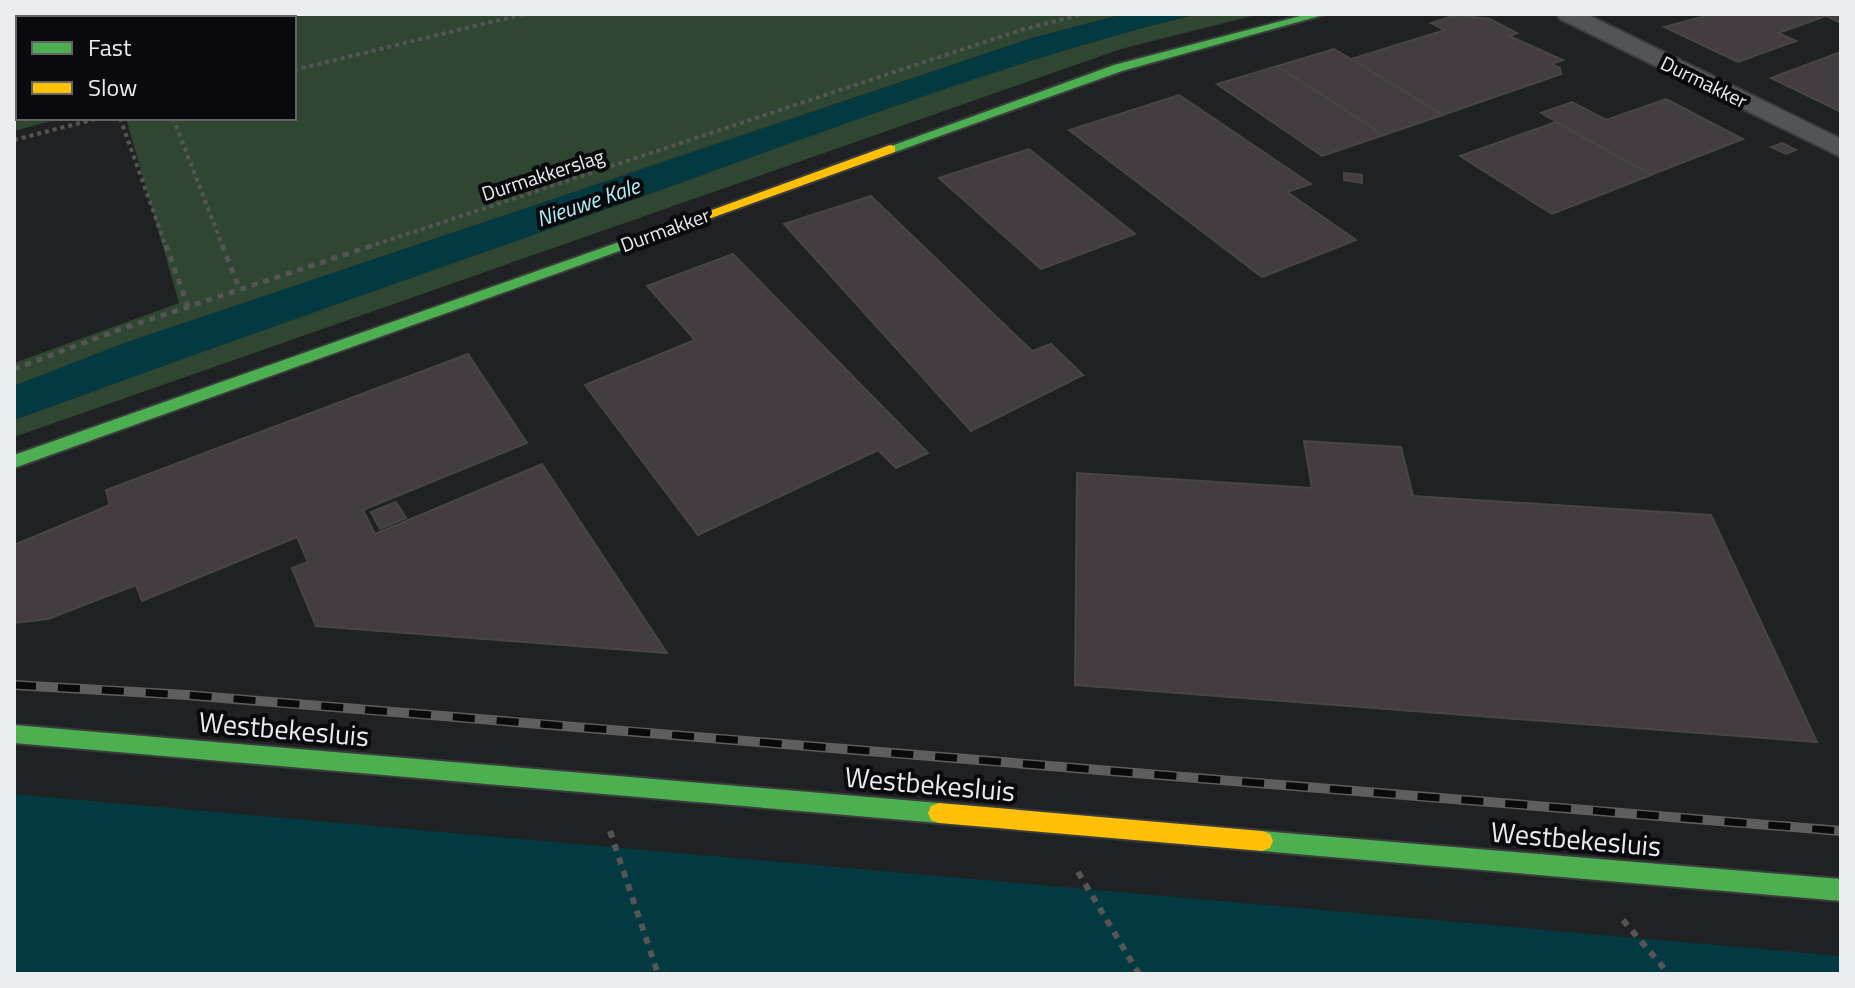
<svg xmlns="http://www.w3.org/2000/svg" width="1855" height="988" font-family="'Titillium Web',sans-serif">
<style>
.green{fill:#2f4732}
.water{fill:#033940}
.building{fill:#433c40;stroke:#474647;stroke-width:2}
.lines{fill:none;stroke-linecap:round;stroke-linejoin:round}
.street-casing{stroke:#3b3c3d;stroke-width:4}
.fast-casing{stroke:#3b3c3d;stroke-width:4}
.slow-casing{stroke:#3b3c3d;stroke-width:4}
.path-far2{stroke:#555556;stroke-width:4;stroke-dasharray:4 4;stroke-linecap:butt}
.path-far1{stroke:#555556;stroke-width:5;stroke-dasharray:6 6;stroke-linecap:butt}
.path{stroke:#555556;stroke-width:6;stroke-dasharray:7 7;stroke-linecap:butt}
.street{fill:#535456;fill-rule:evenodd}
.fast{fill:#4caf50;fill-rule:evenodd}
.slow{fill:#ffc107;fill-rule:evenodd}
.rail-casing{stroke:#5e5e5f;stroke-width:10}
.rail{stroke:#0a0a0c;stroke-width:7;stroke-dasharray:22;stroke-linecap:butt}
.labels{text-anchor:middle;stroke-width:8;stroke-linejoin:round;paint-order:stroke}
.far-street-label{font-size:20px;fill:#ebecee;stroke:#0a0a0c}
.far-water-label{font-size:22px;font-style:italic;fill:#b4eef8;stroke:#0a0a0c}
.near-street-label{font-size:28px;fill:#ebecee;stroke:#0a0a0c}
</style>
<rect width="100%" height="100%" fill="#202123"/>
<g class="green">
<polygon points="14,14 1124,14 1032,38 125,343 14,386 14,363 179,303 126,118 294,118 294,18 18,18 18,118 62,118 14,131"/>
<path d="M1196,14H1260L1121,49L14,437V420C221,344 428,272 635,199C821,133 1005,61 1196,14Z"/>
</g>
<g class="water">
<path d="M1124,14H1196C1005,61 821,133 635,199C428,272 221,344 14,420V386L125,343L1032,38Z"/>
<polygon points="14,794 1841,956 1841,974 14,974"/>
</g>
<g class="building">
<polygon points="1713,14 1841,14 1841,23 1826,16 1778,33 1796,41 1738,62 1664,27"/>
<polygon points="1456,15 1490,19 1517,33 1509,36 1563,60 1551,64 1560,68 1561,74 1443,115 1351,59 1445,30 1431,23"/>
<polygon points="1334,49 1351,59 1443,115 1384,135 1277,66"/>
<polygon points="1841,52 1841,112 1771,78"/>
<polygon points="1277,66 1384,135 1322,156 1217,84"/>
<polygon points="1179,95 1311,184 1287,192 1356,240 1262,277 1069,130"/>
<polygon points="1666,99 1743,139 1651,175 1541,113 1572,102 1606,120"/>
<polygon points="1556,122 1651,175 1552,214 1460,156"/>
<polygon points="1782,143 1796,150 1786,154 1771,147"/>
<polygon points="1029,149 1135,234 1041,269 939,178"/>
<polygon points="1344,173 1362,175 1362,183 1344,180"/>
<polygon points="871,196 1032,351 1051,344 1083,375 971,431 784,224"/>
<polygon points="733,254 928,453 896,468 878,450 698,535 585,385 695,340 647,286"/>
<polygon points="468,354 527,443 363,510 375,534 542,464 667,653 316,626 292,568 308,562 297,537 142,601 136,585 48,619 14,623 14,545 110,505 106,490"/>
<polygon points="1304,441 1401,447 1413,496 1711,515 1817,742 1075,685 1077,473 1312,488"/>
<polygon points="396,502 406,518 380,529 371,512"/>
</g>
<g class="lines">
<g class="street-casing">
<polygon id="street" points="1557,14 1586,14 1841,139 1841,157 1560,19"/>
</g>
<g class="fast-casing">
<g id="fast">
<polygon points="1308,14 1327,14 1122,71 895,152 885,152 883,149 1114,65"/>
<polygon points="645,233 650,234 650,240 14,468 14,455"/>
<polygon points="14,725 939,803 947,806 950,813 947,820 939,823 14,743"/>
<polygon points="1262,831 1841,879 1841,901 1262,851 1254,848 1251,841 1254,834"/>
</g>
</g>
<g class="slow-casing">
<g id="slow">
<polygon points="890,145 895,146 895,152 650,240 645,241 638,237"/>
<polygon points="939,803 1262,831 1270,834 1273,841 1270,848 1262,851 939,823 931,820 928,813 931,806"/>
</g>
</g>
<g class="path-far2">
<polyline points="294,70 524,14"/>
<polyline points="120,118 166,247"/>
<polyline points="173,118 223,247"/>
<polyline points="14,140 99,118"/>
<polyline points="368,247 1021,30 1083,14"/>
</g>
<g class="path-far1">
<polyline points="166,245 188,307"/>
<polyline points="222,245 240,290"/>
<polyline points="14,369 118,330 374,245"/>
</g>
<g class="path">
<polyline points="610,831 658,974"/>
<polyline points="1078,872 1139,974"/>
<polyline points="1623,920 1669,974"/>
</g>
<use href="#street" class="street"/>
<use href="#fast" class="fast"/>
<use href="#slow" class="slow"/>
<g class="rail-casing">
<polyline id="rail" points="14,685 187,695 1841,831"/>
</g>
<use href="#rail" class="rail"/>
</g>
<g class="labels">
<g class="far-street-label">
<text transform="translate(1704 82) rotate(26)" y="7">Durmakker</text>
<text transform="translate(543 175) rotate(-18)" y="7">Durmakkerslag</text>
<text transform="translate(665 230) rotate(-20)" y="7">Durmakker</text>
</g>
<g class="far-water-label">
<text transform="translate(588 202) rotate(-19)" y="8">Nieuwe Kale</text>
</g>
<g class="near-street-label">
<text transform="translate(284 729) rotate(5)" y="10">Westbekesluis</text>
<text transform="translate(930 784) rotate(5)" y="10">Westbekesluis</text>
<text transform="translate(1576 839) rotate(5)" y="10">Westbekesluis</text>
</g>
</g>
<rect width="1855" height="988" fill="none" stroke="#ebecee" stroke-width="32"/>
<rect x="16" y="16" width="280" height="104" fill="#0a0a0c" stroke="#646466" stroke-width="2"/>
<rect x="32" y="42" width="40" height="12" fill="#4caf50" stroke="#646466" stroke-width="2"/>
<text x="88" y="56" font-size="24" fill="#ebecee">Fast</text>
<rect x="32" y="82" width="40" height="12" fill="#ffc107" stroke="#646466" stroke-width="2"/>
<text x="88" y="96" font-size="24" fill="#ebecee">Slow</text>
</svg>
